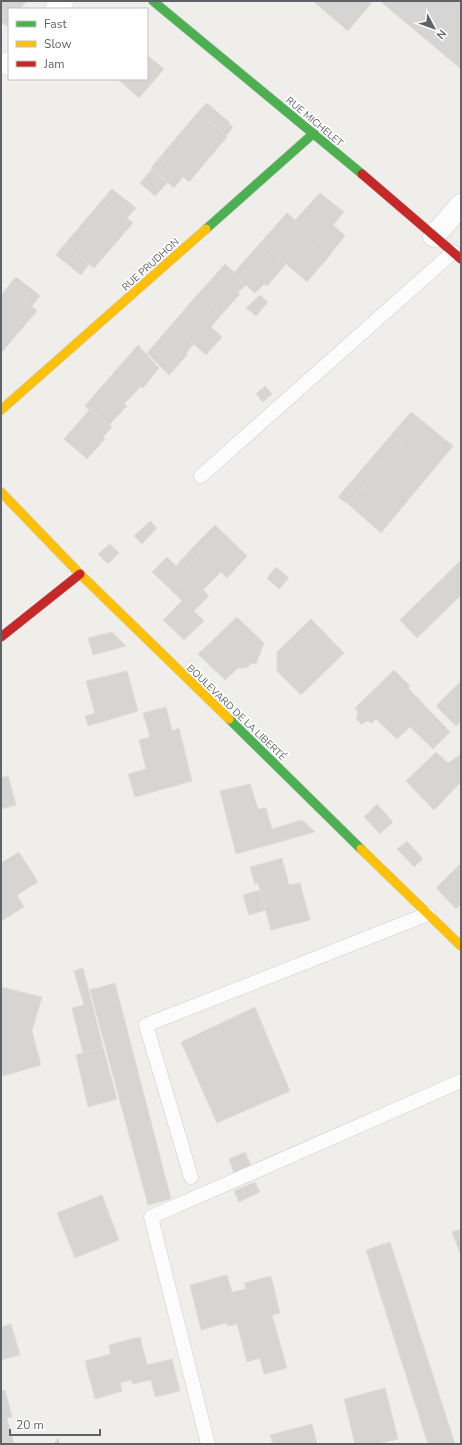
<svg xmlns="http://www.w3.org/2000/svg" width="462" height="1445" font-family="'Nunito Sans',sans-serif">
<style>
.building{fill:#d6d5d3;stroke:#deddd9}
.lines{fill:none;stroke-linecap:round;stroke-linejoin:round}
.lane-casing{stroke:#cbcccc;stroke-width:15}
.street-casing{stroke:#cbcccc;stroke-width:23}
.fast-casing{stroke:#cacacb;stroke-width:10}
.slow-casing{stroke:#cacacb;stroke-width:10}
.jam-casing{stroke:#cacacb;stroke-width:10}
.lane{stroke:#fdfcfc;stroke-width:14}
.street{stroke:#fdfcfc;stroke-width:22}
.fast{stroke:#4caf50;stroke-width:9}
.slow{stroke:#ffc107;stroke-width:9}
.jam{stroke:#c62828;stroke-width:9}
.labels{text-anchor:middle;stroke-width:3.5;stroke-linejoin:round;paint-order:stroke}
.street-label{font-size:10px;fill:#5f6368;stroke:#fff}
</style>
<rect width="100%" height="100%" fill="#efeeea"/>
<g class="building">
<polygon points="1,1 27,1 20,9 9,9 9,22 6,26 1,22"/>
<polygon points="313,1 373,1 348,31"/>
<polygon points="380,1 461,1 461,69"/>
<polygon points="147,55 164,69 139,98 118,79 147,79"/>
<polygon points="207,103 230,123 222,132 198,112"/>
<polygon points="198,112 227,137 189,182 160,157"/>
<polygon points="229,124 233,127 226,136 222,132"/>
<polygon points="160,157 183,177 174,188 151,168"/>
<polygon points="152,169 167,183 155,196 140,183"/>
<polygon points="112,189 136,208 127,218 104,198"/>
<polygon points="320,193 344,212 333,225 345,236 331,253 295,220"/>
<polygon points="104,198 133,223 94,268 64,245"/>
<polygon points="287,213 332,253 307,282 261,242"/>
<polygon points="261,242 286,264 267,286 264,284 255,293 233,274"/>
<polygon points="64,245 89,264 81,275 56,255"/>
<polygon points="225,264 235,273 233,274 246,285 238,292 240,294 221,315 198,294"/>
<polygon points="16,277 33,290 24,300 37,311 1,353 1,295"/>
<polygon points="33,290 40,296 32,306 24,300"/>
<polygon points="198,294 221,315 211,327 222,337 206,355 172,324"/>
<polygon points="260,295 268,302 256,316 246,308"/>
<polygon points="172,324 194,344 186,353 188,354 169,375 147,353"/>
<polygon points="138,345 159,368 143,388 141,386 132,396 110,377"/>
<polygon points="110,377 132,396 124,404 127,406 109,425 85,406"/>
<polygon points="265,386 272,394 263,402 256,394"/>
<polygon points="90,409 112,427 103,437 105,439 87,459 64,439"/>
<polygon points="411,412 420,419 348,504 338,497"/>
<polygon points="420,419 453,446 381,533 348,504"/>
<polygon points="150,521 157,528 142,544 134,536"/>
<polygon points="215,525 244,553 234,563 238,566 227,578 221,572 203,590 209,596 194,611 204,621 184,640 163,620 182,601 173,592 178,586 173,582 168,587 152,572 164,560 169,565 172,562 182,572 201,552 194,546"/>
<polygon points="110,544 119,553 108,564 98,554"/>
<polygon points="194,546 201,552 182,572 176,566"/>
<polygon points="244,553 247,556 238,566 234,563"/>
<polygon points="167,557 172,562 169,565 164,560"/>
<polygon points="461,560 461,595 417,638 400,620"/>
<polygon points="276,567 289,578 279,589 267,578"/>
<polygon points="173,582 178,586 173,592 168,587"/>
<polygon points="237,617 264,643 256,664 252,663 246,668 238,668 225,680 198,654"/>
<polygon points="311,619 344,653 301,695 277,671 277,652"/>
<polygon points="112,632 126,646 93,655 88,638"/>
<polygon points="394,670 410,686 408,688 450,732 433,749 410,727 397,739 376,719 372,723 367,721 361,724 356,718 358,712 355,708"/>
<polygon points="127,671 138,711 88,726 85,716 95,713 86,681"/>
<polygon points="461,681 461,721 456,726 436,706"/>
<polygon points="166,707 172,731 179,728 192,781 135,797 128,774 146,769 139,740 150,737 143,713"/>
<polygon points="436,752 448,763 461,754 461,782 434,810 406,781"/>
<polygon points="8,776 16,805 1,809 1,778"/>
<polygon points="250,784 258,809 266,808 272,829 302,820 315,832 236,854 220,791"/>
<polygon points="377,804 393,822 380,834 364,817"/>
<polygon points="407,841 423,859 414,867 397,849"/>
<polygon points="19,852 38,882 17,895 24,907 1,921 1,863"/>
<polygon points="282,858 289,885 300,883 310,920 271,930 258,883 255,884 250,867"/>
<polygon points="461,863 461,904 456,909 436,888"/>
<polygon points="260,890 266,910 249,915 243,895"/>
<polygon points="83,968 103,1047 83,1053 72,1008 84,1005 74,971"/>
<polygon points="115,983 171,1199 148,1205 90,990"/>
<polygon points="1,987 42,997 32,1031 41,1065 3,1076 1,1069"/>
<polygon points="255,1007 290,1091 217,1123 181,1042"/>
<polygon points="103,1047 117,1099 88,1107 76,1055"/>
<polygon points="245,1152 252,1168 235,1175 229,1159"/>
<polygon points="255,1182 260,1192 239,1202 234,1191"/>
<polygon points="102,1195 119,1240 75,1258 57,1213"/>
<polygon points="461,1229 461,1256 452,1232"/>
<polygon points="390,1242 455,1444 428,1444 366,1250"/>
<polygon points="227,1275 232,1292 246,1289 244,1283 271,1276 280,1313 272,1315 287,1368 264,1374 260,1358 247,1362 237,1324 228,1326 226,1323 201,1330 190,1285"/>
<polygon points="11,1324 20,1355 1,1360 1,1327"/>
<polygon points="140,1337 147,1365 172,1359 180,1391 155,1397 151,1380 133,1384 131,1380 120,1383 122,1391 95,1399 85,1361 111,1354 109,1345"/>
<polygon points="385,1388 398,1439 377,1444 355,1444 344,1399"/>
<polygon points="5,1390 12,1417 7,1418 14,1444 1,1444 1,1391"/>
<polygon points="312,1424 317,1444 273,1444 270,1435"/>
<polygon points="58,1438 60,1444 54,1444"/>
</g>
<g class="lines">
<g class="lane-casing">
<g id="lane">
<polyline points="201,476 453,252"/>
<polyline points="191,1177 146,1025 428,914"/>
<polyline points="208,1444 151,1217 461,1081"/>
</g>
</g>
<g class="street-casing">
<g id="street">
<polyline points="56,9 63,1"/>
<polyline points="8,64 9,63"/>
<polyline points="434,236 461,205"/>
</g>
</g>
<g class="fast-casing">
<g id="fast">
<polyline points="153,1 362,174"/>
<polyline points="206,229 314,133"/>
<polyline points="229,719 361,849"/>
</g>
</g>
<g class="slow-casing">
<g id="slow">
<polyline points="1,410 206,229"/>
<polyline points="1,492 80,574 229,719"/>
<polyline points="361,849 461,946"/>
</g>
</g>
<g class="jam-casing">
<g id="jam">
<polyline points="362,174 461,259"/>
<polyline points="1,637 80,574"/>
</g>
</g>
<use href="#lane" class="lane"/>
<use href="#street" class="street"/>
<use href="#fast" class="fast"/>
<use href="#slow" class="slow"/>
<use href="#jam" class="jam"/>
</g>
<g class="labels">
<g class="street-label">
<text transform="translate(315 121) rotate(40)" y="4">RUE MICHELET</text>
<text transform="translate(150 264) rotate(-42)" y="4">RUE PRUDHON</text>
<text transform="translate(237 712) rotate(44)" y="4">BOULEVARD DE LA LIBERTÉ</text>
</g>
</g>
<rect width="462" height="1445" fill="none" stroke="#5f6368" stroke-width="4"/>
<rect x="8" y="8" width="140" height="72" fill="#ffffff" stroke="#bfc1c3"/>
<rect x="16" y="21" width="20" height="6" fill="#4caf50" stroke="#bfc1c3"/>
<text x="44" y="28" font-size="12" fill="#5f6368">Fast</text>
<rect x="16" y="41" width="20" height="6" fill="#ffc107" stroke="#bfc1c3"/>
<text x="44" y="48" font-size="12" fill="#5f6368">Slow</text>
<rect x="16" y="61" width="20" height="6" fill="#c62828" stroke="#bfc1c3"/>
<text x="44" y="68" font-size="12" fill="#5f6368">Jam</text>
<g transform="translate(434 28) rotate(131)" stroke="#ffffff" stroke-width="3" paint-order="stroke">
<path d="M0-3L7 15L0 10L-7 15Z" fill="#5f6368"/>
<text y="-6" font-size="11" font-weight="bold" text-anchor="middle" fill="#5f6368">N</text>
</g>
<path d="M10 1429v6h90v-6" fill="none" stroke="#5f6368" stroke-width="2"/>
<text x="16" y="1429" font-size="12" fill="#5f6368" stroke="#ffffff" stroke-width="3" paint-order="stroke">20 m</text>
</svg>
